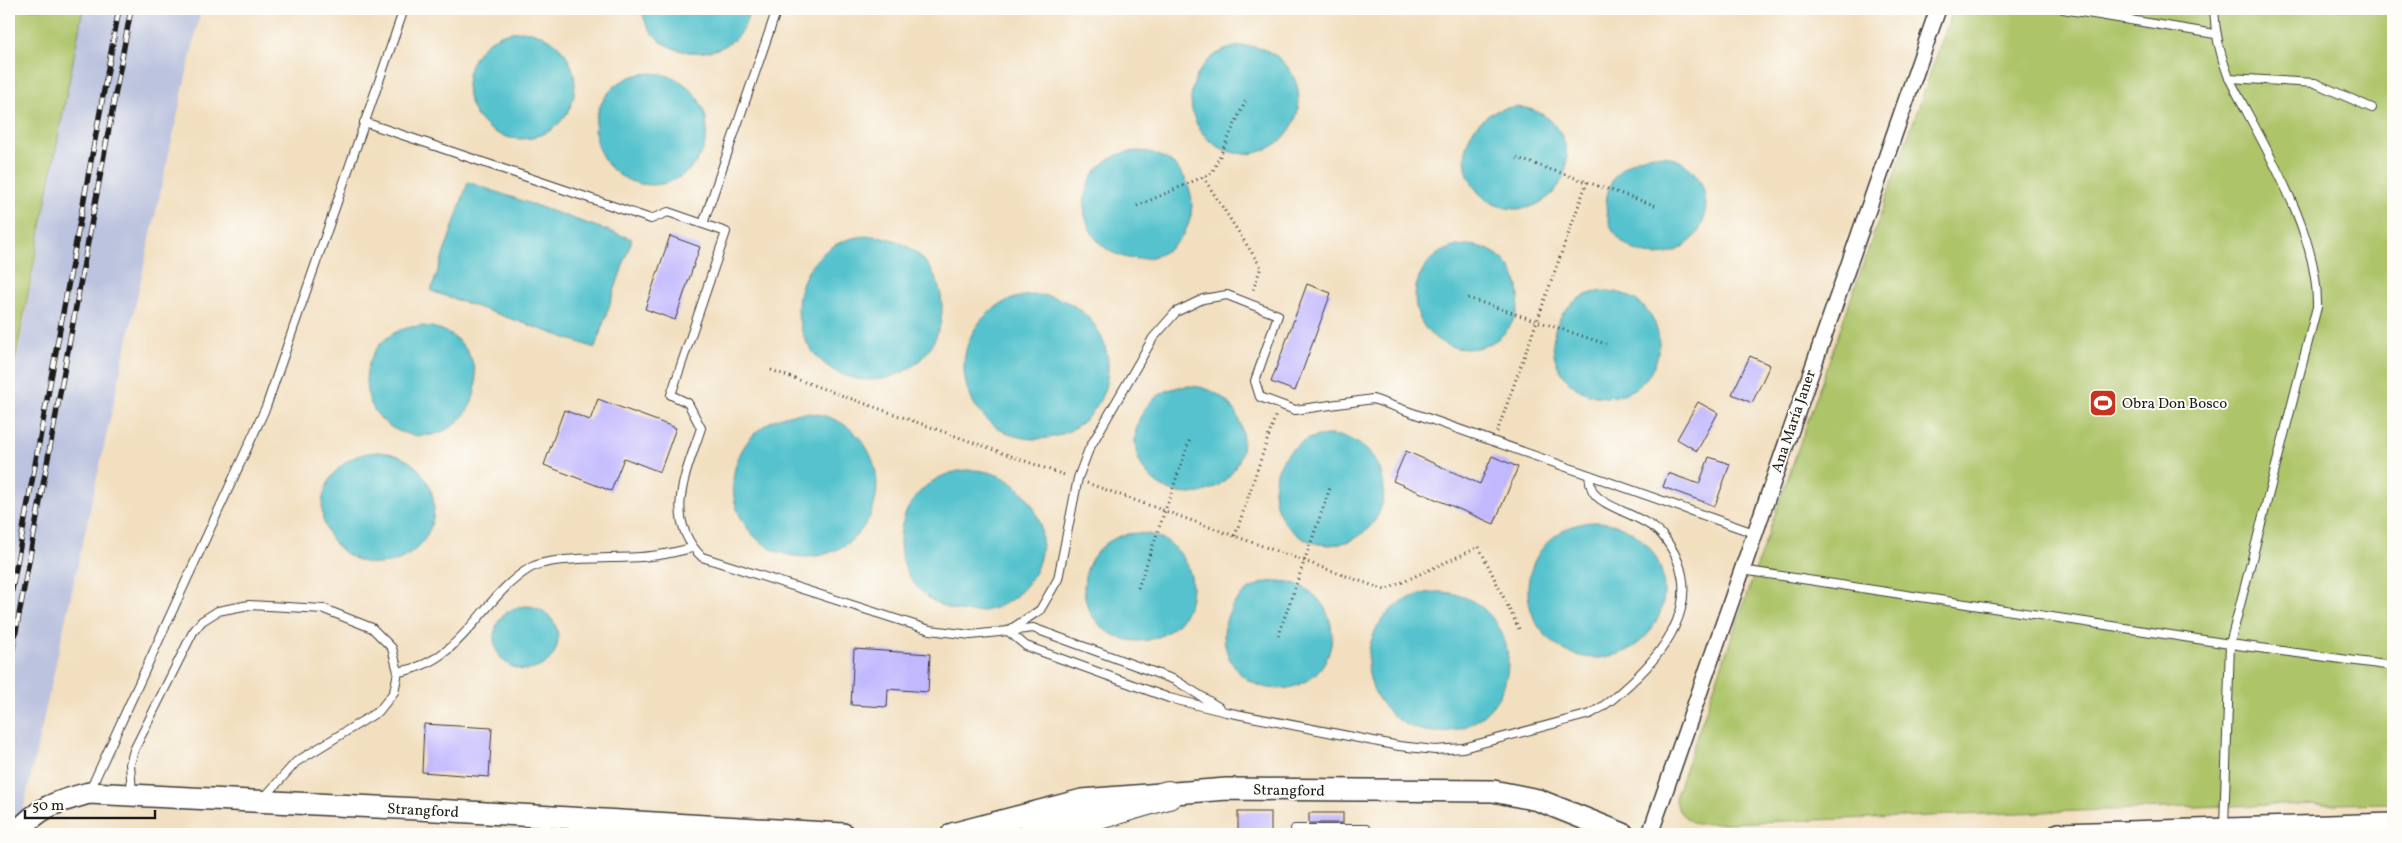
<svg xmlns="http://www.w3.org/2000/svg" width="2402" height="843" font-family="Vollkorn,serif">
<style>
.industrial{fill:#bbc3de}
.green{fill:#adc469;stroke:#647042}
.water{fill:#55c2cd;stroke:#386f74}
.building{fill:#c1b8fe}
.lines{fill:none;stroke-linecap:round;stroke-linejoin:round}
.lane-casing{stroke:#3c3935;stroke-width:10}
.street-casing{stroke:#3c3935;stroke-width:18}
.secondary-casing{stroke:#3c3935;stroke-width:24}
.highway-casing{stroke:#3c3935;stroke-width:30}
.path{stroke:#3c3935;stroke-width:3;stroke-dasharray:1 4;stroke-linecap:butt}
.lane{stroke:#fff;stroke-width:8}
.street{stroke:#fff;stroke-width:15}
.secondary{stroke:#fff;stroke-width:21}
.highway{stroke:#fff;stroke-width:28}
.rail-casing{stroke:#1c1c1c;stroke-width:5.5}
.rail{stroke:#fdfcf7;stroke-width:4;stroke-dasharray:11;stroke-linecap:butt}
.labels{text-anchor:middle;stroke-width:4;stroke-linejoin:round;paint-order:stroke}
.poi-label{font-size:15px;fill:#1c1c1c;stroke:#fdfcf7;text-anchor:start}
.street-label{font-size:15px;fill:#1c1c1c;stroke:#fdfcf7}
</style>
<rect width="100%" height="100%" fill="#fdfcf7"/>
<filter id="ink" filterUnits="userSpaceOnUse"><feTurbulence type="fractalNoise" baseFrequency=".02" numOctaves="2"/><feDisplacementMap in="SourceGraphic" scale="10" xChannelSelector="R" yChannelSelector="G"/><feConvolveMatrix kernelMatrix="1 2 1 2 8 2 1 2 1" color-interpolation-filters="sRGB"/></filter>
<filter id="wash" filterUnits="userSpaceOnUse"><feTurbulence type="fractalNoise" baseFrequency=".0096" numOctaves="4" result="noise"/><feDisplacementMap in="SourceGraphic" scale="20" xChannelSelector="R" yChannelSelector="G"/><feGaussianBlur stdDeviation="1.12" result="paint"/><feColorMatrix in="noise" values="0 0 0 0 0 0 0 0 0 0 0 0 0 0 0 0 0 1.4 0 .05"/><feComposite in="paint" operator="in"/></filter>
<g filter="url(#wash)">
<rect width="100%" height="100%" fill="#f2dfc0"/>
<polygon class="industrial" points="83,9 201,9 18,834 9,834 9,402"/>
<g class="green">
<polygon points="9,9 83,9 9,393"/>
<path d="M1953,9H2393V803L2224,806L1696,824C1683,818 1678,812 1675,798Z"/>
</g>
<g class="water">
<path d="M642,9H749C744,67 650,67 642,9Z"/>
<circle cx="521" cy="85" r="54"/>
<circle cx="1245" cy="100" r="54"/>
<circle cx="651" cy="129" r="56"/>
<circle cx="1516" cy="158" r="51"/>
<circle cx="1138" cy="205" r="54"/>
<circle cx="1656" cy="205" r="50"/>
<polygon points="468,182 632,239 595,348 431,291"/>
<circle cx="870" cy="308" r="72"/>
<circle cx="1467" cy="297" r="52"/>
<circle cx="1606" cy="344" r="53"/>
<circle cx="1036" cy="367" r="72"/>
<circle cx="421" cy="381" r="55"/>
<circle cx="1189" cy="440" r="54"/>
<circle cx="805" cy="485" r="72"/>
<circle cx="1329" cy="490" r="55"/>
<circle cx="378" cy="508" r="56"/>
<circle cx="971" cy="541" r="71"/>
<circle cx="1596" cy="590" r="68"/>
<circle cx="1138" cy="587" r="54"/>
<circle cx="1278" cy="635" r="54"/>
<circle cx="1438" cy="662" r="70"/>
<circle cx="526" cy="638" r="32"/>
</g>
<g id="blocks">
<g class="building">
<polygon points="670,236 700,247 675,320 645,309"/>
<polygon points="1307,284 1331,293 1295,391 1271,382"/>
<polygon points="1750,356 1770,365 1752,403 1732,394"/>
<polygon points="598,399 676,428 660,472 624,458 611,491 544,465 564,410 590,420"/>
<polygon points="1698,402 1718,413 1697,451 1677,439"/>
<polygon points="1406,451 1480,484 1492,456 1518,467 1494,524 1393,481"/>
<polygon points="1709,457 1730,464 1715,506 1663,487 1668,473 1699,484"/>
<polygon points="854,649 930,654 928,692 888,689 887,707 851,705"/>
<polygon points="424,724 492,728 489,777 422,772"/>
<rect x="1238" y="812" width="33" height="22"/>
<rect x="1309" y="813" width="34" height="10"/>
</g>
</g>
</g>
<g filter="url(#ink)">
<use href="#blocks" fill-opacity="0" stroke="#3c3935" stroke-width="1"/>
<g class="lines">
<g class="lane-casing">
<g id="lane">
<path d="M777,9L703,224L726,232L671,395L688,403L701,428C687,472 662,518 702,557L930,630L971,635L1008,631L1040,610L1058,579L1078,478L1089,449L1153,338L1176,312L1203,299L1227,295L1278,315L1255,381L1260,397L1295,410L1373,399L1754,533"/>
<polyline points="2063,9 2215,34"/>
<path d="M2214,9C2215,34 2220,55 2229,78C2263,145 2319,232 2317,307L2230,644L2224,827"/>
<polyline points="2229,78 2315,83 2372,108"/>
<polyline points="364,122 651,219 668,212 703,224"/>
<polyline points="1742,570 2230,644 2393,666"/>
<path d="M1008,631L1026,646L1169,698L1226,712L1399,746L1435,750L1463,748L1590,714C1609,704 1622,691 1638,676C1678,636 1704,586 1662,535C1645,516 1604,508 1594,493C1590,488 1590,481 1589,475"/>
<polyline points="1009,631 1033,628 1175,680 1220,708"/>
<path d="M398,672C464,662 480,598 530,568C552,555 622,560 651,556C665,555 679,551 692,548"/>
<polyline points="90,790 266,407 404,9"/>
<polyline points="132,793 130,764 134,750 193,632 202,621 218,611 249,605 324,609 372,628 392,648 398,672 394,692 379,711 296,762 263,799"/>
<polyline points="1295,834 1295,829 1366,829 1366,834"/>
</g>
</g>
<g class="street-casing">
<polyline id="street" points="1650,834 1938,9"/>
</g>
<g class="secondary-casing">
<g id="secondary">
<path d="M15,834C41,806 53,803 89,793L418,809L843,834"/>
<polyline points="952,834 1082,800 1227,789 1493,791 1538,800 1623,834"/>
<polyline points="2059,834 2393,824"/>
</g>
</g>
<g class="highway-casing">
<polyline id="highway" points="1034,834 1168,795"/>
</g>
<g class="path">
<polyline points="1517,158 1657,206"/>
<polyline points="1203,177 1261,267 1252,293"/>
<polyline points="1137,206 1212,173 1246,100"/>
<polyline points="1468,298 1606,344"/>
<polyline points="771,370 1067,476"/>
<polyline points="1497,432 1587,182"/>
<polyline points="1087,483 1385,590 1479,547 1519,629"/>
<polyline points="1235,536 1276,414"/>
<polyline points="1138,588 1190,439"/>
<polyline points="1278,636 1330,488"/>
</g>
<use href="#lane" class="lane"/>
<use href="#street" class="street"/>
<use href="#secondary" class="secondary"/>
<use href="#highway" class="highway"/>
<g class="rail-casing">
<g id="rail">
<polyline points="9,606 119,9"/>
<polyline points="9,669 131,9"/>
</g>
</g>
<use href="#rail" class="rail"/>
</g>
</g>
<defs>
<g id="stadium-square" transform="scale(1.4375)"><rect x="-9" y="-9" width="18" height="18" rx="4" fill="#c8321e" stroke="#fdfcf7"/><path d="M0-5a6.5 5 0 1 0 0 10a6.5 5 0 1 0 0-10ZM-3.5-1.8h7v3.6h-7Z" fill="#fff"/></g>
</defs>
<g fill-rule="evenodd">
<use href="#stadium-square" x="2103" y="403"/>
</g>
<g class="labels">
<g class="poi-label">
<text x="2122" y="408">Obra Don Bosco</text>
</g>
<g class="street-label">
<text transform="translate(1793 421) rotate(-71)" y="5">Ana María Janer</text>
<text transform="translate(1289 790) rotate(1)" y="5">Strangford</text>
<text transform="translate(423 810) rotate(3)" y="5">Strangford</text>
</g>
</g>
<rect width="2402" height="843" fill="none" stroke="#fdfcf7" stroke-width="30"/>
<path d="M25 810v8h130v-8" fill="none" stroke="#1c1c1c" stroke-width="2.5"/>
<text x="32" y="810" font-size="15" fill="#1c1c1c" stroke="#fdfcf7" stroke-width="4" paint-order="stroke">50 m</text>
</svg>
